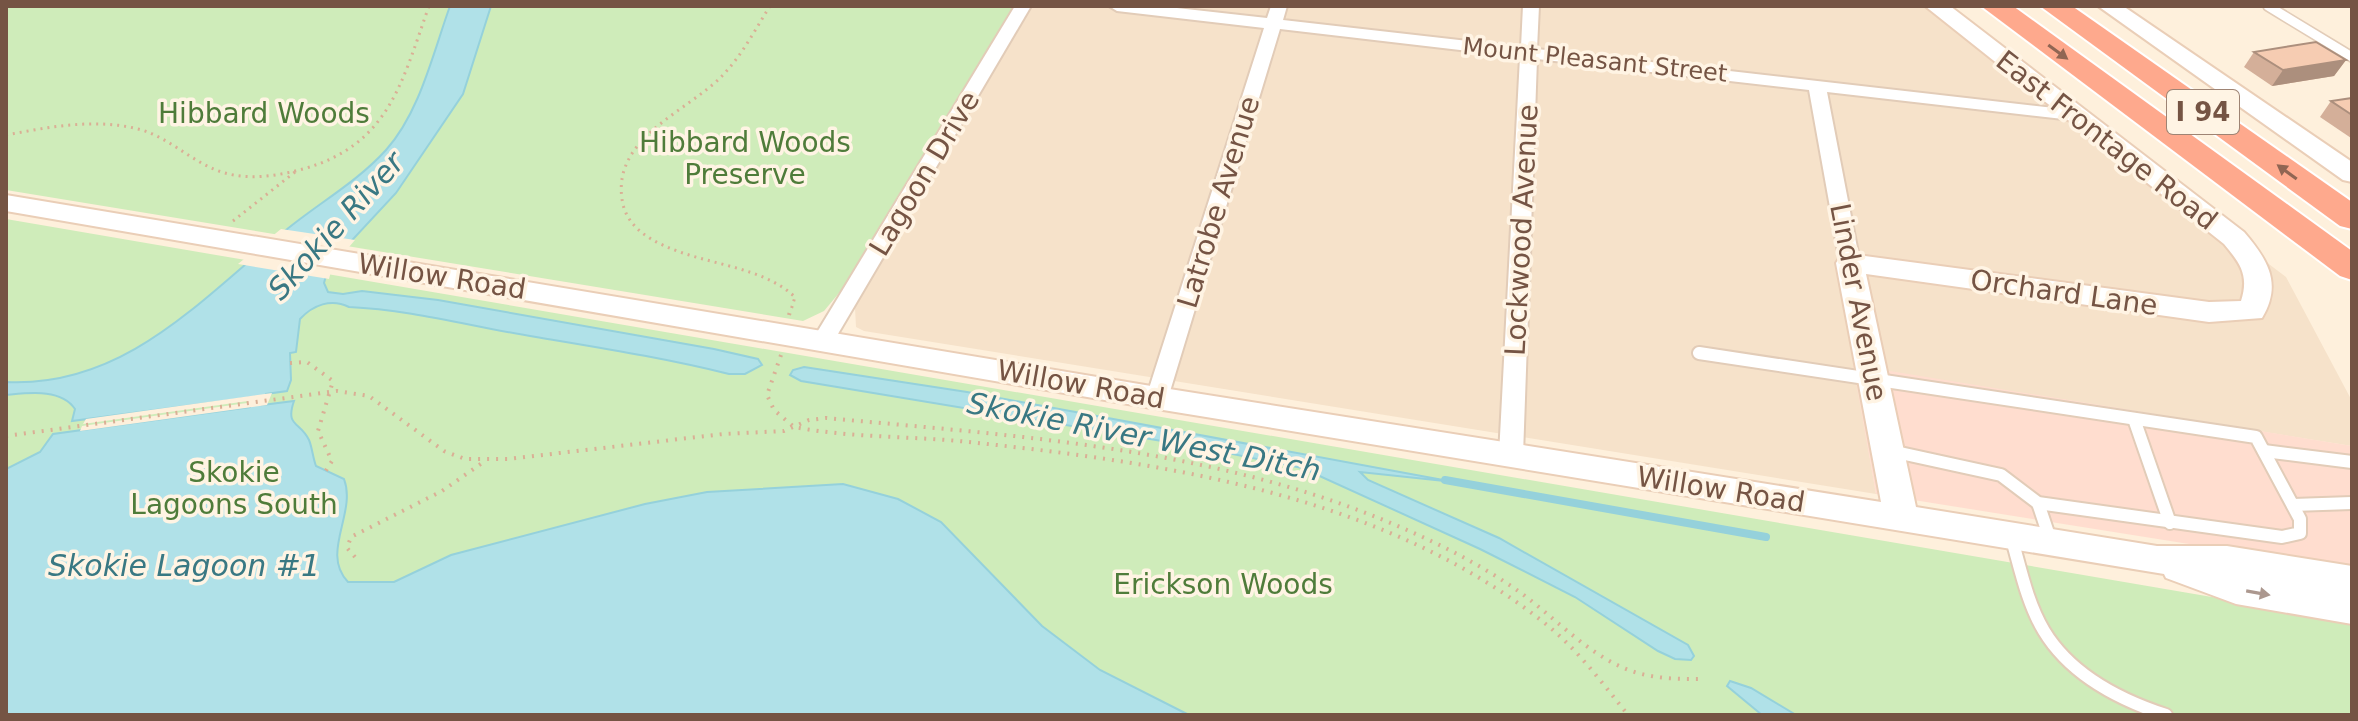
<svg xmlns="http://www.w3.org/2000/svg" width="2358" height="721" font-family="'DejaVu Sans',sans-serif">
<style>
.residential{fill:#f6e2ca}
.commercial{fill:#ffddcf}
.green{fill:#cfecba}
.water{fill:#b0e1e8;stroke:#95d1db;stroke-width:2}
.pier{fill:#fef0dc}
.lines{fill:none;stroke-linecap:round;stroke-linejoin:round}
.stream{stroke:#95d1db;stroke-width:8}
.lane-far1-casing{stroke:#e2ccb8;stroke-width:12}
.lane-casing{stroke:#e2ccb8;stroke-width:16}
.street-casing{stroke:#e2ccb8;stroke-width:4}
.secondary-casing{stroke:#eaceb7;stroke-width:4}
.highway-casing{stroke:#fff;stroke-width:4}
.path-far1{stroke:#daaf95;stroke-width:3;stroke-dasharray:2 5;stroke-linecap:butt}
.path{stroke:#daaf95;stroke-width:4;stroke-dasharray:2 7;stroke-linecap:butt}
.lane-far1{stroke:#fff;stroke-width:9}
.lane{stroke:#fff;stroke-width:12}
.street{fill:#fff;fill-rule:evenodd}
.secondary{fill:#fff;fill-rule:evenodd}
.highway{fill:#fea98d;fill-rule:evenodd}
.wall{fill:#d4af99}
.shaded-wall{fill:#ac8f7d}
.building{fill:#f6ccb2;stroke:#ac8f7d;stroke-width:2}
.oneway{fill:#906553}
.oneway2{fill:#ac988f}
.labels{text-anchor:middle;stroke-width:7;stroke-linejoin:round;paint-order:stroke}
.far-street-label{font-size:24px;fill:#755444;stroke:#fff4e4}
.shield{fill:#fff4e4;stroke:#9e8474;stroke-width:2}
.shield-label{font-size:26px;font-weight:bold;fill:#755444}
.park-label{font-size:28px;fill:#4f7c3a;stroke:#fff4e4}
.street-label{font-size:28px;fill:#755444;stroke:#fff4e4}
.water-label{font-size:30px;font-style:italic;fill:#397883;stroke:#fff4e4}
</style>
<rect width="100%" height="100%" fill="#fef0dc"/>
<polygon class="residential" points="1030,6 1928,6 2286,277 2352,401 2352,446 1854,366 1876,494 864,331 856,327 855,308"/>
<polygon class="commercial" points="1853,365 2352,446 2352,570 1876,494"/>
<g class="green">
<polygon points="6,6 1015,6 849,281 824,311 803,321 6,190"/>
<polygon points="6,219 2352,621 2352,715 6,715"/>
</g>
<g class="water">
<path d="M450,6H491L463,94L396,193L329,265L324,283L328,292L343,294L362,291L438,300L714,349L758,359L762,365L745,374H729C665,358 601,348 536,337C473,327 413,310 349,307C331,298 313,305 300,319L296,352L290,353L291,380L287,391L266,394L262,405L294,401C285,427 300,421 309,440C312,447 313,458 316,466L344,479C357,513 320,553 348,582H394L451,555L645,504L707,492L843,484L898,499L941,522L1042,626L1100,670L1189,715H6V469L40,452L53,434L250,407L254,397L72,421L75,409C61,388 28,393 6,395V382C125,388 201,299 286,230C319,203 357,182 386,150C420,112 433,53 450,6Z"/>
<polygon points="804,367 967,392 1454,482 1360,472 1368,480 1499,538 1688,645 1694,656 1691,660 1675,659 1658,651 1575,597 1480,549 1302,468 1198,447 801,381 790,375 793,370"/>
<polygon points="1730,681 1751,688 1796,715 1762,715 1727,686"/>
</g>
<g class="pier">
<polygon points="281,229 355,240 332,267 329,279 238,264"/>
<polygon points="272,393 267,405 80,431 82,426 247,403 248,401 83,424 86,419"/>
</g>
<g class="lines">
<polyline class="stream" points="1445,480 1766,537"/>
<g class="lane-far1-casing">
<polyline id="lane-far1" points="2268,6 2352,57"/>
</g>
<g class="lane-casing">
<g id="lane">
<polyline points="1699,353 2256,437 2300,519 2300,533 2282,537 2038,503 2001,475 1891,451"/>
<polyline points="2134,419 2170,523"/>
<polyline points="2264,451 2352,462"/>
<polyline points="2038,503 2051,542"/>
<polyline points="2293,505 2352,503"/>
<path d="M2011,536C2020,567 2027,603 2044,631C2070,674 2120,700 2166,715"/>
</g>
</g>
<g class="street-casing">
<g id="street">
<polygon points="1015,6 1031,6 832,344 816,344 813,339"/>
<polygon points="1109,6 1159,6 1267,18 1271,6 1287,6 1283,20 1521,47 1523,6 1539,6 1537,49 2072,110 2081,115 2072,120 1827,92 1860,263 1850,270 1840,263 1809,90 1537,59 1523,455 1519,461 1511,464 1503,461 1499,455 1520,57 1280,29 1168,398 1165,404 1157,406 1149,404 1146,398 1264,28 1117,11"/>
</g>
</g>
<g class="secondary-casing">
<g id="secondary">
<path d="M1925,6H1950L2244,232C2267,259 2283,283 2262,318L2209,322L1866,274L1916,507L2157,546H2227L2352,566V624L2236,604L2166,578L2164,574L1157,409L6,211V195L1157,387L1881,502L1836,263L1840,257L1850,254L2209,302L2241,301C2249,276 2241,264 2224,244Z"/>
<polygon points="2098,6 2123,6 2352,162 2352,182 2343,180"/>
</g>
</g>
<g class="highway-casing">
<g id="highway">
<polygon points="1981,6 2013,6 2352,251 2352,280 2340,276"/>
<polygon points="2040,6 2072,6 2352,202 2352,229 2340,226"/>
</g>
</g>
<g class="path-far1">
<path d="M770,6C755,30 741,57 721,77C686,112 613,138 622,199C625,223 644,237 665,246C706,265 762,266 795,297L791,310"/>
<path d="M6,135C49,127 95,118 138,129C170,137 193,164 225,173C249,180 278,176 303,169C389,145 402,82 429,6"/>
<polyline points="233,221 295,172"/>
</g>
<g class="path">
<polyline points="789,315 791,308"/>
<path d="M781,355L767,395L774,410L794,427C851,438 912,436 969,442C1168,463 1387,496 1547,625C1578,650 1603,684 1628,715"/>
<polyline points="290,363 307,362 333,381 318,431 332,461 325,472"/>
<path d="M6,436L337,391L369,396L444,451L465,459H508L723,434L784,431L809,420L826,418C1009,435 1198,447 1371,515C1419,534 1468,557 1511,586C1555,615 1593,664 1646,675C1664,679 1682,679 1700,679"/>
<polyline points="355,557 347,548 351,537 442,491 485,461"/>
</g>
<use href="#lane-far1" class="lane-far1"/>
<use href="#lane" class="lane"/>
<use href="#street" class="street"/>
<use href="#secondary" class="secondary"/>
<use href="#highway" class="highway"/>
</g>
<g class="wall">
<polygon points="2254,52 2346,60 2334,76 2272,86 2244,67"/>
<polygon points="2352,98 2352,138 2351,138 2320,117 2331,101"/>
</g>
<polygon class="shaded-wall" points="2346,60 2334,76 2272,86 2283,70"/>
<g class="building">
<polygon points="2316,42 2346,60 2283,70 2254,52"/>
<polygon points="2352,98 2352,115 2331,101"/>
</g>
<defs><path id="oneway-solid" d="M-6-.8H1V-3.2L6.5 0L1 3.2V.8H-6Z" transform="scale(2)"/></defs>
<g class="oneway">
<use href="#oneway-solid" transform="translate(2058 52) rotate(36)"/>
<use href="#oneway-solid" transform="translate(2287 172) rotate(-144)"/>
</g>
<use class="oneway2" href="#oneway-solid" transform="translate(2258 593) rotate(10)"/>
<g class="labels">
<g class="far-street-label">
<text transform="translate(1595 60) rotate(6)" y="8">Mount Pleasant Street</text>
</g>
<rect class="shield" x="2167" y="90" width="72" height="44" rx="6"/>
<g class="shield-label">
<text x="2203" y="121">I 94</text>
</g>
<g class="park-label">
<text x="264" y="123">Hibbard Woods</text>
<text x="745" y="152">Hibbard Woods<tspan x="745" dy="32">Preserve</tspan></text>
<text x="234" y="482">Skokie<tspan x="234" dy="32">Lagoons South</tspan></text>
<text x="1223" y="594">Erickson Woods</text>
</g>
<g class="street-label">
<text transform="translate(2107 140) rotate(38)" y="10">East Frontage Road</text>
<text transform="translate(924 173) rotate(-59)" y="10">Lagoon Drive</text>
<text transform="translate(1218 202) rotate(-73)" y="10">Latrobe Avenue</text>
<text transform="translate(1521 230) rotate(-87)" y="10">Lockwood Avenue</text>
<text transform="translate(442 276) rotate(9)" y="10">Willow Road</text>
<text transform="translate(2064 292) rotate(8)" y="10">Orchard Lane</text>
<text transform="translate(1859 302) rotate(79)" y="10">Linder Avenue</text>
<text transform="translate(1081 384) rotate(10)" y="10">Willow Road</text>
<text transform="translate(1721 489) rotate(9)" y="10">Willow Road</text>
</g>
<g class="water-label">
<text transform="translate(336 226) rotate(-48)" y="10">Skokie River</text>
<text transform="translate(1144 437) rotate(11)" y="10">Skokie River West Ditch</text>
<text x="184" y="576">Skokie Lagoon #1</text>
</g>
</g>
<rect width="2358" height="721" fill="none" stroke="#755444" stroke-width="16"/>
</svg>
